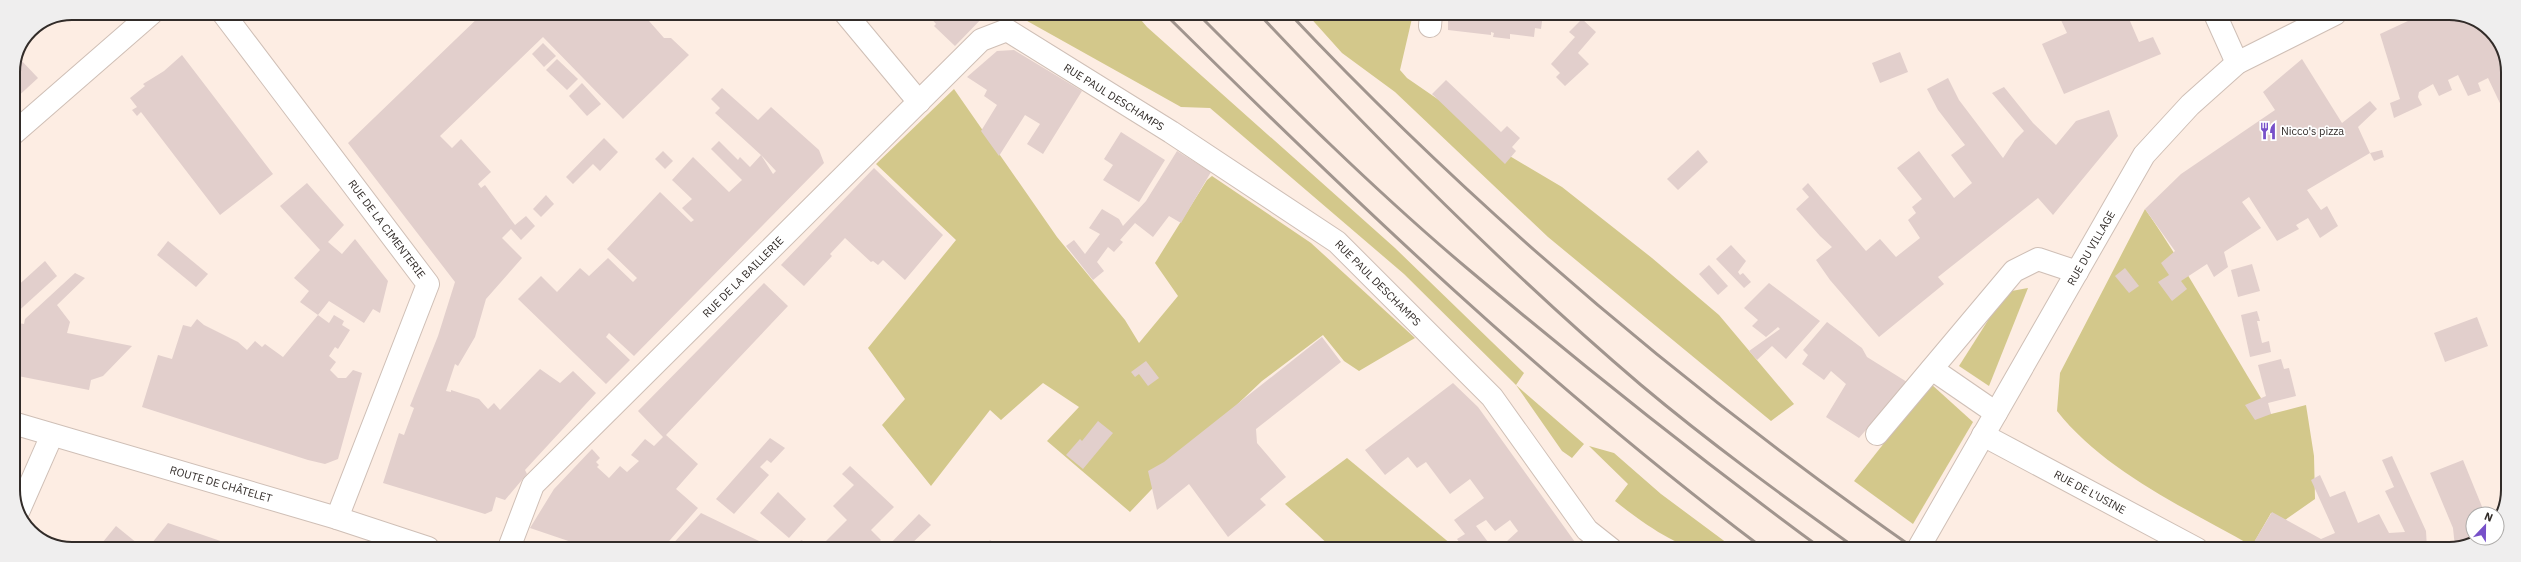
<svg xmlns="http://www.w3.org/2000/svg" width="2521" height="562" font-family="'IBM Plex Sans',sans-serif">
<style>
.green{fill:#d3c88b}
.building{fill:#e2cfcc;fill-rule:evenodd}
.lines{fill:none;stroke-linecap:round;stroke-linejoin:round}
.minor-casing{stroke:#cfbfb6;stroke-width:24}
.major-casing{stroke:#cfbfb6;stroke-width:24}
.minor{stroke:#fff;stroke-width:22}
.major{stroke:#fff;stroke-width:22}
.rail{stroke:#a1958e;stroke-width:3}
.labels{text-anchor:middle;stroke-width:3.5;stroke-linejoin:round;paint-order:stroke}
.street-label{font-size:11px;fill:#322c29;stroke:#fff}
.poi-label{font-size:11px;fill:#322c29;stroke:#fff;text-anchor:start}
.rim{fill:none;stroke:#322c29;stroke-width:2}
</style>
<rect width="100%" height="100%" fill="#fdede3"/>
<g class="green">
<polygon points="1013,13 1136,14 1147,27 1395,248 1524,373 1516,385 1584,444 1572,458 1562,451 1516,385 1404,274 1210,108 1181,107"/>
<polygon points="1307,14 1413,14 1400,70 1407,78 1452,109 1508,155 1562,187 1652,258 1719,315 1794,404 1771,421 1548,237 1395,92 1342,53"/>
<polygon points="954,89 1057,237 1125,320 1139,343 1178,296 1155,263 1207,180 1212,176 1311,243 1415,338 1359,371 1344,361 1323,335 1262,381 1190,449 1130,512 1047,441 1079,407 1043,383 1001,420 990,410 931,486 882,425 905,399 868,348 956,240 876,164"/>
<path d="M2145,209C2191,275 2228,346 2271,414L2306,405L2314,456L2315,499L2285,520L2271,513L2252,546C2186,508 2105,472 2057,411L2060,373Z"/>
<polygon points="2028,288 1989,386 1959,366 2006,292"/>
<polygon points="1931,384 1973,422 1913,524 1854,481"/>
<path d="M1589,446L1614,453L1661,494L1735,549H1705L1702,547L1703,549C1677,549 1635,517 1615,501L1628,484Z"/>
<polygon points="1347,458 1457,549 1332,548 1285,504"/>
</g>
<g class="building">
<polygon points="483,13 642,13 664,38 671,38 689,55 623,119 543,37 440,136 452,148 461,139 491,172 478,184 481,188 485,185 515,225 526,216 535,226 521,240 511,229 502,238 522,258 486,299 475,337 458,366 455,364 446,391 451,392 451,390 479,399 488,409 494,403 500,410 540,369 560,383 573,371 596,393 525,470 527,474 505,500 496,497 492,511 485,514 383,483 399,433 404,435 414,408 410,406 438,336 455,282 348,143"/>
<polygon points="935,13 987,13 955,46 934,26 936,24 931,18"/>
<polygon points="1448,14 1543,14 1541,29 1535,28 1534,37 1510,34 1510,39 1493,37 1494,33 1491,32 1491,35 1448,30"/>
<polygon points="2066,14 2127,14 2139,42 2153,37 2161,54 2064,94 2042,44 2067,33 2060,18"/>
<polygon points="2242,14 2266,14 2253,21"/>
<polygon points="2423,14 2461,14 2493,33 2508,68 2508,116 2506,116 2488,78 2478,83 2481,91 2468,96 2458,75 2448,80 2452,90 2439,96 2433,84 2419,92 2418,97 2422,105 2394,118 2390,103 2400,99 2380,34"/>
<polygon points="1582,19 1596,32 1578,53 1589,64 1565,86 1556,77 1560,73 1551,64 1575,37 1569,32"/>
<polygon points="543,43 556,56 544,67 532,54"/>
<polygon points="1014,50 1082,91 1043,154 1027,144 1040,124 1025,115 999,156 981,131 997,105 984,96 987,90 967,77 997,51"/>
<polygon points="1900,52 1908,72 1880,83 1872,63"/>
<polygon points="182,55 273,174 220,215 141,112 137,116 132,110 137,107 130,98 145,86 143,84 164,71"/>
<polygon points="19,58 38,78 13,101 13,72"/>
<polygon points="557,59 578,79 567,90 546,70"/>
<polygon points="2302,59 2342,123 2370,101 2377,109 2358,127 2370,153 2307,190 2321,210 2327,206 2338,226 2320,238 2308,218 2296,225 2299,229 2277,241 2249,197 2242,202 2261,228 2224,252 2228,267 2214,277 2207,264 2181,281 2187,289 2172,301 2158,282 2169,275 2161,263 2175,251 2145,209 2181,174 2275,110 2263,92"/>
<polygon points="1948,78 1959,100 2003,158 2015,140 2024,131 1992,93 2004,87 2033,123 2056,145 2076,121 2109,110 2118,136 2053,215 2038,198 1938,277 1944,284 1879,337 1830,280 1816,260 1832,247 1820,236 1796,209 1809,197 1802,189 1808,183 1866,251 1880,239 1896,257 1920,238 1908,220 1916,213 1912,207 1922,199 1897,168 1919,151 1954,198 1972,183 1951,155 1965,145 1938,110 1927,89"/>
<polygon points="1446,80 1501,132 1507,126 1520,138 1512,147 1516,151 1505,164 1432,94"/>
<polygon points="582,83 601,104 587,116 569,96"/>
<path d="M722,88L758,120L771,107L819,150L824,163L634,356L609,333L606,337L630,360L606,384L518,299L541,276L557,292L580,268L589,276L608,258L633,282L637,278L607,249L660,192L691,222L694,220L682,208L692,199L672,180L693,157L729,192L742,180L711,149L719,141L738,160L740,157L750,167L761,155L715,113L720,108L711,99ZM761,155L776,171L773,174Z"/>
<polygon points="1121,132 1165,160 1139,202 1103,180 1113,165 1104,159"/>
<polygon points="604,138 618,152 600,171 593,164 573,184 566,177"/>
<polygon points="1698,150 1708,162 1678,190 1667,179"/>
<polygon points="2382,150 2384,157 2374,161 2370,153"/>
<polygon points="663,151 673,161 665,169 655,159"/>
<polygon points="1177,151 1211,172 1181,223 1169,216 1153,237 1135,223 1120,240 1123,242 1114,252 1108,247 1097,262 1104,271 1093,280 1066,246 1074,240 1085,254 1100,234 1089,228 1102,209 1119,219 1123,226 1146,201"/>
<polygon points="874,168 943,235 905,280 883,260 878,265 873,261 871,262 845,238 830,254 832,256 804,286 781,265"/>
<polygon points="307,183 344,225 328,242 342,254 355,239 388,281 380,313 373,309 364,323 329,301 318,315 300,302 309,291 294,278 320,250 280,206"/>
<polygon points="546,195 554,204 541,217 533,209"/>
<polygon points="168,241 208,274 196,287 157,255"/>
<polygon points="1731,245 1746,261 1738,272 1740,275 1743,273 1751,282 1744,288 1716,259"/>
<polygon points="45,261 57,276 13,316 13,290"/>
<polygon points="2252,264 2260,291 2238,297 2231,270"/>
<polygon points="1709,265 1728,286 1718,295 1699,274"/>
<polygon points="2125,268 2139,286 2129,293 2115,276"/>
<polygon points="75,273 85,278 57,305 70,322 67,333 132,346 103,376 91,380 89,390 13,375 13,322 24,324 25,319"/>
<polygon points="764,283 788,306 666,435 698,464 676,489 698,508 663,548 589,548 530,528 554,489 592,449 600,458 596,462 599,465 597,467 609,478 620,466 627,472 639,461 631,455 645,439 654,446 663,437 638,411"/>
<polygon points="1769,283 1820,321 1786,359 1772,346 1757,360 1749,351 1780,329 1778,327 1766,337 1752,326 1758,320 1744,308"/>
<polygon points="2257,311 2260,321 2257,321 2262,343 2269,341 2271,352 2250,357 2241,315"/>
<polygon points="318,315 329,323 334,315 344,321 342,325 350,330 338,349 335,347 329,356 336,362 330,370 338,378 346,378 353,370 362,373 338,459 325,464 308,460 142,407 158,355 172,359 183,325 191,327 197,319 204,325 238,342 247,350 255,341 262,347 265,344 283,357"/>
<polygon points="2477,317 2488,346 2445,362 2434,333"/>
<polygon points="1827,322 1862,348 1867,357 1907,382 1859,438 1826,417 1846,384 1831,371 1824,380 1802,364 1808,355 1803,350"/>
<polygon points="1322,337 1341,362 1256,429 1257,443 1286,477 1260,499 1266,505 1228,537 1189,484 1157,510 1148,471 1164,462"/>
<polygon points="2281,359 2284,369 2289,368 2296,396 2268,403 2271,414 2255,420 2245,405 2266,396 2258,365"/>
<polygon points="1146,361 1159,378 1148,386 1139,374 1135,377 1131,372"/>
<polygon points="1453,383 1478,407 1580,549 1530,549 1525,542 1517,549 1511,549 1506,542 1518,531 1510,520 1495,531 1486,520 1476,526 1488,542 1479,549 1464,549 1457,539 1465,534 1454,520 1484,498 1470,479 1450,494 1426,462 1417,468 1408,457 1385,475 1365,450"/>
<polygon points="1098,421 1113,433 1083,469 1066,455 1080,439 1082,441"/>
<polygon points="770,438 785,448 771,463 767,460 760,467 769,475 734,514 716,499"/>
<polygon points="2392,456 2426,531 2427,549 2255,549 2251,547 2272,512 2321,539 2335,533 2311,480 2320,475 2330,497 2345,491 2358,523 2379,514 2389,533 2405,532 2385,491 2394,487 2382,460"/>
<polygon points="2463,460 2485,514 2473,514 2473,538 2478,538 2455,547 2453,528 2430,473"/>
<polygon points="850,466 894,507 871,530 881,540 873,548 819,548 847,520 833,506 854,485 842,474"/>
<polygon points="778,492 806,519 789,538 760,513"/>
<polygon points="701,513 757,540 774,548 669,548"/>
<polygon points="919,514 931,525 907,548 886,548"/>
<polygon points="168,523 241,548 148,548"/>
<polygon points="116,526 143,548 98,548"/>
<polygon points="801,540 818,548 797,548"/>
<polygon points="990,540 1001,548 984,548"/>
<polygon points="1010,541 1018,547 1017,548 1004,548"/>
</g>
<g class="lines">
<g class="minor-casing">
<g id="minor">
<polyline points="223,13 428,284 337,518"/>
<polyline points="845,13 919,102"/>
<polyline points="2215,14 2237,63"/>
<polyline points="1430,26 1431,14"/>
<polyline points="13,134 152,13"/>
<polyline points="1932,369 1996,413"/>
<polyline points="1877,434 2014,271 2038,259 2077,272"/>
<polyline points="1983,435 2197,549"/>
<polyline points="19,510 52,435"/>
<polyline points="509,548 533,485 981,40 1007,30 1171,132 1337,242 1492,397 1587,530 1611,549"/>
<polyline points="1918,549 2144,155 2190,105 2237,63 2335,14"/>
</g>
</g>
<g class="major-casing">
<polyline id="major" points="13,423 337,518 428,548"/>
</g>
<use href="#minor" class="minor"/>
<use href="#major" class="major"/>
<g class="rail">
<path d="M1165,14C1355,202 1550,388 1764,549"/>
<path d="M1198,14C1285,101 1374,190 1468,269C1583,366 1701,460 1822,549"/>
<path d="M1259,14C1381,143 1506,270 1641,385C1710,443 1783,496 1857,549"/>
<path d="M1290,14C1479,214 1689,391 1915,549"/>
</g>
</g>
<defs>
<g id="restaurant-bare" transform="scale(1.38)"><path d="M-5-6h1v4h1v-4h1v4h1v-4h1v5L-1.5 .5V6h-2V.5L-5-1ZM5-6V6H3V1.5H1.5Q1.5-4 5-6Z" fill="#7750c9" stroke="#fff" stroke-width="2.5" paint-order="stroke"/></g>
</defs>
<g fill-rule="evenodd">
<use href="#restaurant-bare" x="2268" y="131"/>
</g>
<g class="labels">
<g class="street-label">
<text transform="translate(1114 97) rotate(32)" y="4">RUE PAUL DESCHAMPS</text>
<text transform="translate(387 229) rotate(53)" y="4">RUE DE LA CIMENTERIE</text>
<text transform="translate(2091 248) rotate(-60)" y="4">RUE DU VILLAGE</text>
<text transform="translate(743 277) rotate(-45)" y="4">RUE DE LA BAILLERIE</text>
<text transform="translate(1378 283) rotate(45)" y="4">RUE PAUL DESCHAMPS</text>
<text transform="translate(221 484) rotate(16)" y="4">ROUTE DE CHÂTELET</text>
<text transform="translate(2090 492) rotate(28)" y="4">RUE DE L'USINE</text>
</g>
<g class="poi-label">
<text x="2281" y="135">Nicco's pizza</text>
</g>
</g>
<path d="M0 0H2521V562H0ZM72 20H2449A52 52 0 0 1 2501 72V490A52 52 0 0 1 2449 542H72A52 52 0 0 1 20 490V72A52 52 0 0 1 72 20Z" fill="#efeeee" fill-rule="evenodd"/>
<path class="rim" d="M72 20H2449A52 52 0 0 1 2501 72V490A52 52 0 0 1 2449 542H72A52 52 0 0 1 20 490V72A52 52 0 0 1 72 20Z"/>
<g transform="translate(2485 526) rotate(22)"><circle r="19" fill="#ffffff" stroke="#adaba9"/>
<path d="M0-3L7 15L0 10L-7 15Z" fill="#7750c9"/>
<text y="-6" font-size="11" font-weight="bold" text-anchor="middle" fill="#322c29">N</text>
</g>
</svg>
